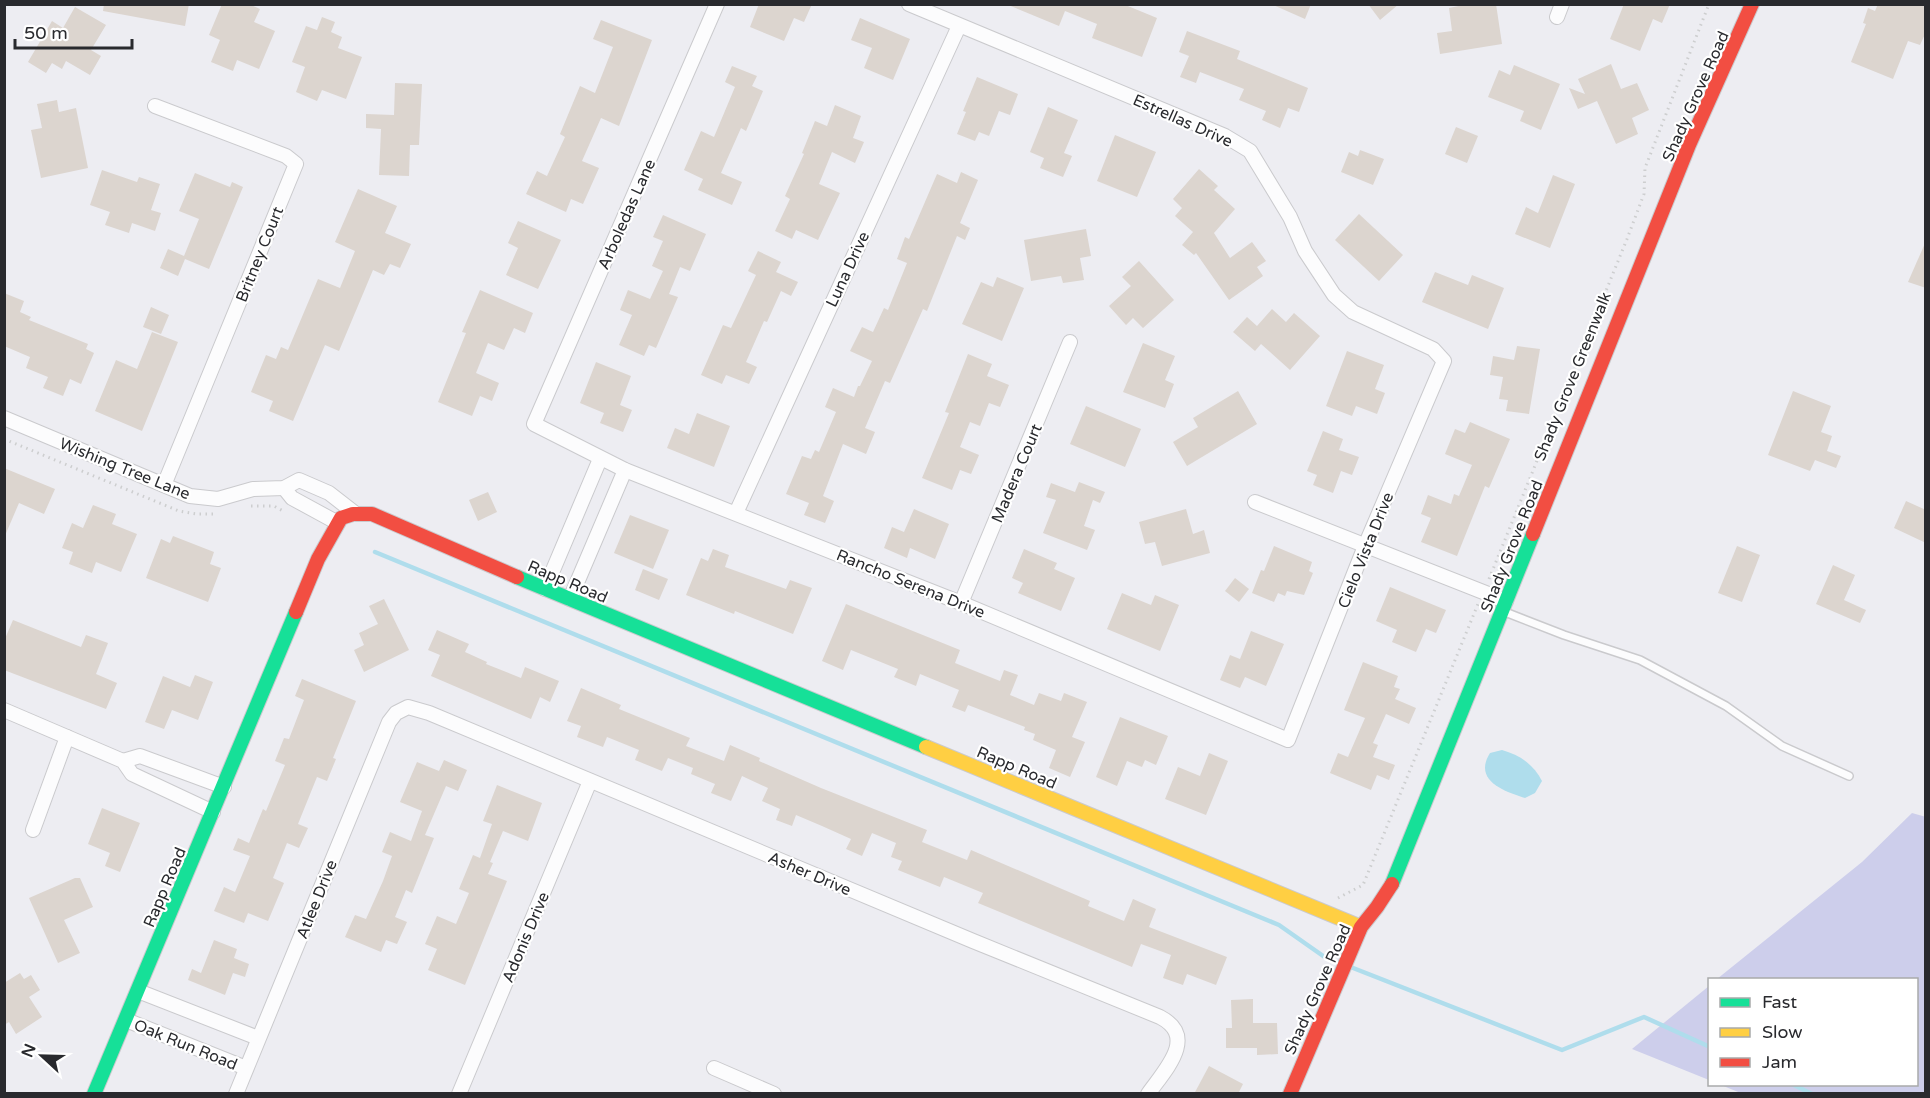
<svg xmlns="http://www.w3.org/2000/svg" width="1930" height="1098" font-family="'Varela Round',sans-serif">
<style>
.green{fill:#cdceeb}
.water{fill:#afddec}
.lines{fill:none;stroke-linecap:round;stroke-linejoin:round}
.stream{stroke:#afddec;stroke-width:4.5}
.building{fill:#dcd5cf}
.lane-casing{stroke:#cacacd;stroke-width:10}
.street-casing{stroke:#cacacd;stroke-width:16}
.fast-casing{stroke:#cacacd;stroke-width:16}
.slow-casing{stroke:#cacacd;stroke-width:16}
.jam-casing{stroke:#cacacd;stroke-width:16}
.path{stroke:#cdcecf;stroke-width:3;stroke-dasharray:1.5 4.5;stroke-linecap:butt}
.lane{stroke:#fcfcfd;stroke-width:7}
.street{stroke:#fcfcfd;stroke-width:14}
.fast{stroke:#16e098;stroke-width:14}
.slow{stroke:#ffcf43;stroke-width:14}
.jam{stroke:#f24e42;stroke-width:14}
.labels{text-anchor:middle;stroke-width:4.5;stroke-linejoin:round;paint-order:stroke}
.street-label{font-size:16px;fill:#292a2e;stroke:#fff}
</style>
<rect width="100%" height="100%" fill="#ededf2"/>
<g class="green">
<polygon points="1912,813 1926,817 1925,1093 1743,1094 1721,1085 1916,1084 1916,980 1717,979 1862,862"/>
<polygon points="1709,986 1709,1080 1632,1049"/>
</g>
<path class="water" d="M1502,750C1520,755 1533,764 1542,781L1535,793L1525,798C1503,791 1473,780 1490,753Z"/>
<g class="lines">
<g class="stream">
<polyline points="375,552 1279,925 1326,958 1340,963"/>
<polyline points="1348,966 1562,1050 1644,1017 1710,1047"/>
<polyline points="1792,1084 1812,1094"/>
</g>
</g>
<g class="building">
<polygon points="104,4 189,4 185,26 103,11"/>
<polygon points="222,4 249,4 260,9 254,22 275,31 259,69 237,60 233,71 211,62 220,40 209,35"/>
<polygon points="759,4 812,4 804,22 794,18 784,41 750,27"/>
<polygon points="1006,4 1123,4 1157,18 1142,57 1092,38 1097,24 1065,11 1059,26"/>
<polygon points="1271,4 1311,4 1305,19"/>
<polygon points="1368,4 1399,4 1380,20"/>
<polygon points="1468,4 1496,4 1502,44 1440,54 1437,33 1452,31 1449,8"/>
<polygon points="1624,4 1670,4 1662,23 1653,19 1640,51 1610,39"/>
<polygon points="1878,4 1920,4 1926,7 1926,32 1920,45 1908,41 1893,79 1851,62 1866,24 1863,23 1868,8 1875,11"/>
<polygon points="75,7 106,25 91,50 101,56 90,75 66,61 62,69 52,63 46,73 28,62 52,21 63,28"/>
<polygon points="322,17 335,22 331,32 342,37 338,48 362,57 346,99 322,90 317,101 296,92 305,67 292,62 306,26 317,30"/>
<polygon points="860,18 910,39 893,80 864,68 872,48 851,40"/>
<polygon points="601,20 652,40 619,126 601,118 582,161 599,168 583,204 571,199 566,212 526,194 537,171 547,176 565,137 560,134 580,86 595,93 613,47 593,39"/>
<polygon points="1187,31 1240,51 1237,59 1308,88 1299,112 1288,108 1280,128 1262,120 1266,111 1239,100 1244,89 1200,72 1196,83 1180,77 1189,56 1179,52"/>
<polygon points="1611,64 1621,89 1637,83 1649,110 1632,118 1638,134 1616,144 1597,101 1578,109 1569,88 1585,94 1578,79"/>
<polygon points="1514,65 1560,84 1541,130 1520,121 1524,111 1488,97 1499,70 1510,75"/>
<polygon points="732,66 757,76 752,86 763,91 746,131 741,128 721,173 742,182 732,205 698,190 703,179 684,170 701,131 714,137 735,87 725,82"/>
<polygon points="977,77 1018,94 1010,115 999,111 989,136 979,132 975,141 957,134 966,112 963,111"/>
<polygon points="395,83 422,84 419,145 410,145 409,176 379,175 381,129 366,128 366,114 394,115"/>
<polygon points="57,100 59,112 76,108 88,168 41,178 31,130 42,128 37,104"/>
<polygon points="835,105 861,116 853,138 864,142 855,163 832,152 819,184 840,193 818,240 796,230 792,239 775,231 790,199 785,196 804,154 802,153 815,121 827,126"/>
<polygon points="1048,107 1078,120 1064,153 1072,156 1063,177 1040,168 1044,158 1030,152"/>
<polygon points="1456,127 1478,136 1467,163 1445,154"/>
<polygon points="1115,135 1156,152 1137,197 1097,181"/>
<polygon points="1360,150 1384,159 1373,185 1341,172 1349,152 1358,156"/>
<polygon points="1199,169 1218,186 1214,190 1235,209 1214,233 1230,258 1252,242 1266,261 1257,267 1263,276 1229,300 1196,253 1194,255 1182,245 1193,232 1175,216 1182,208 1173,199"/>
<polygon points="102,170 137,182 139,177 160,184 151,210 161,213 155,231 132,223 129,233 105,225 110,212 90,205"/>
<polygon points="961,172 978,180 960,223 970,228 965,240 957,236 927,311 923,309 890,383 885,381 865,428 875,432 866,454 843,444 823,496 834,501 825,523 804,515 809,503 786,494 802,456 811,459 815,450 819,452 836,412 825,407 833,388 854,397 858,386 860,386 872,361 850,351 862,327 873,332 884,308 888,310 907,263 897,259 905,237 909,239 937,174 957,183"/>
<polygon points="195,173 230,187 232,182 243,187 209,269 185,259 178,276 160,268 168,249 184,256 199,219 179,211"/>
<polygon points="1553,175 1575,184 1550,248 1515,234 1526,207 1538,213"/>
<polygon points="358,189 397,206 385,233 411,244 400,268 390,264 384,275 373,270 339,351 325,345 293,421 269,411 273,401 251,392 266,355 276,359 281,347 288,350 318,279 340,288 355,251 335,242"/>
<polygon points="1359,214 1403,255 1379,281 1335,240"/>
<polygon points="663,215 706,234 690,271 680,267 669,294 678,297 656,348 649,345 644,356 619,345 632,315 620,310 628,290 650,299 663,271 652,266 663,241 653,237"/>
<polygon points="518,221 561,240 538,289 506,275 518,248 508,243"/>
<polygon points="1086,229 1091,256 1080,258 1084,280 1063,283 1061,276 1031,281 1024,240"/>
<polygon points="1926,241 1926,288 1908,282"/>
<polygon points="758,251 781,262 776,272 798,282 791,296 781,291 767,322 764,321 746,362 757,367 749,384 726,375 722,384 701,375 723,325 731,328 756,275 748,271"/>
<polygon points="1139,261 1174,300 1143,328 1133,318 1126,325 1109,306 1131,286 1122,277"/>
<polygon points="1435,272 1468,285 1472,275 1504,288 1488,329 1422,302"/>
<polygon points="997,277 1024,288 1002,341 962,324 981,282 993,287"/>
<polygon points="480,290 533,313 525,333 514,328 504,350 488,343 476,373 499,383 492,401 480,396 472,416 438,402 466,333 462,332"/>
<polygon points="4,293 24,301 20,312 31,317 29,320 88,344 86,349 94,353 81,384 70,379 63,396 43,388 48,377 26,368 30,357 4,346"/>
<polygon points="151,307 169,315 161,334 143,327"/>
<polygon points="1272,309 1286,322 1294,313 1320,336 1290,370 1261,344 1255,351 1233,332 1247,317 1257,326"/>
<polygon points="152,332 178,342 142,431 95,411 116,360 137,369"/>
<polygon points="1143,343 1175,356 1165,380 1174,384 1165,408 1123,392"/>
<polygon points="1517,346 1540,349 1529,414 1506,411 1508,400 1499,399 1503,377 1490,375 1493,356 1514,360"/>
<polygon points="1347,351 1384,365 1375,389 1385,393 1377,414 1356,406 1352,416 1326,406"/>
<polygon points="968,354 992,364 987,376 1009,385 1000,407 989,403 980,426 970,422 960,447 979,455 971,474 960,470 952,490 922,478 949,413 945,412"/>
<polygon points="596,362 631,376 620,405 632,410 623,432 600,423 604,413 580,403"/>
<polygon points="1238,391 1257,424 1187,466 1173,442 1198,427 1193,418"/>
<polygon points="1793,391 1831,406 1821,432 1832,436 1827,451 1841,456 1836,468 1815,460 1810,471 1768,455"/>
<polygon points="1086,406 1141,429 1125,467 1070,444"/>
<polygon points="697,413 730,426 714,467 667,448 675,428 689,434"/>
<polygon points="1470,422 1510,439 1489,488 1485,486 1457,556 1421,542 1431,518 1421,514 1428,495 1451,504 1454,494 1459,496 1472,465 1445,454 1455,429 1465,433"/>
<polygon points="1323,431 1343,439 1339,450 1359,457 1352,475 1341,471 1333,493 1313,485 1317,475 1307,471"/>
<polygon points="4,468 55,489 44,514 19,503 4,538"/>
<polygon points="1079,482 1105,492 1100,503 1093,500 1084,526 1095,530 1087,550 1043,533 1056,500 1046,497 1051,483 1075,492"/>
<polygon points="488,492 497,512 478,521 469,500"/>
<polygon points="1906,501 1926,510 1926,543 1894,528"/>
<polygon points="93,505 116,514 112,524 137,534 121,572 96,562 92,573 69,564 73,552 62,548 72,523 83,528"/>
<polygon points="914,509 949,524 935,559 910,548 907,558 884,548 892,527 904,532"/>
<polygon points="1186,509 1193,534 1204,530 1210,553 1162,566 1155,542 1145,544 1139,522"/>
<polygon points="630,515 669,530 653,569 614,553"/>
<polygon points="173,536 214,552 210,564 221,568 208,602 146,578 161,539 170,543"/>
<polygon points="1274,546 1312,562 1309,571 1313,573 1304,595 1287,591 1285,596 1278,593 1274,602 1252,593 1261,570 1264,571"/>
<polygon points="1737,546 1760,555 1742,602 1718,593"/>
<polygon points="713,549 729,555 725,567 786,589 790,580 812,588 793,634 735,611 734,614 686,595 701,558 708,561"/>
<polygon points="1024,549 1057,563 1054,569 1075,578 1061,611 1018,593 1023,583 1012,578"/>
<polygon points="1833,565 1855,575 1844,600 1866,610 1860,623 1816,604"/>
<polygon points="643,569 668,579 659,600 635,590"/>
<polygon points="1235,578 1249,589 1239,602 1225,591"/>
<polygon points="1390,587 1446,610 1436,633 1426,629 1416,652 1392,642 1397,630 1376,621"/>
<polygon points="1122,593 1151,605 1155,595 1179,605 1160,651 1107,629"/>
<polygon points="384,599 409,650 364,672 354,650 364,645 359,633 378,624 369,606"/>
<polygon points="846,604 960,650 955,663 1000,681 1004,670 1018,675 1010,695 1034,705 1039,693 1061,701 1064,693 1087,702 1072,737 1085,742 1070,777 1049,768 1056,750 1033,740 1035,734 1024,730 1025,727 968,705 965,712 952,707 959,690 920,674 916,686 894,677 898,669 851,650 843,670 822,661"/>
<polygon points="13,620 81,647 86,635 108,643 96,674 117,683 106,709 4,670 4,641"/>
<polygon points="437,630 469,644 465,652 487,662 486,664 521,678 525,667 559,681 550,702 540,697 531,719 431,676 440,655 428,650"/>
<polygon points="1251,631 1284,644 1266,686 1245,677 1240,688 1220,680 1230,655 1240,659"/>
<polygon points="1363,662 1398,676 1394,687 1400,689 1395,699 1416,708 1409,724 1386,714 1373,743 1378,745 1373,757 1395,765 1389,780 1377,775 1371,790 1330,773 1338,753 1348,757 1365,718 1344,710"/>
<polygon points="195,675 213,682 198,720 172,710 164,729 145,722 163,676 190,687"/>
<polygon points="302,679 356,701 333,758 336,759 327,781 317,777 298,824 308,828 299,848 287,843 273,878 284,883 268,921 248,913 244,923 214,911 224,887 235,892 250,856 233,850 238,838 249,843 263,809 266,811 285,765 275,761 284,738 289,739 304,700 295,696"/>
<polygon points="581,688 621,705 619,709 690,738 686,746 724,761 730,745 760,758 759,761 821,788 927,830 922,842 967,860 971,850 1090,901 1088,906 1124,921 1133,899 1156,909 1149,927 1227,957 1216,985 1187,974 1183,985 1163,978 1171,955 1141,944 1132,967 978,903 983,893 944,877 940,887 898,870 902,861 891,857 896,843 872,833 862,856 846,849 851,839 822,826 796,815 792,826 776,820 780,809 762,801 768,788 742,776 731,801 711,793 715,784 691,774 693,768 668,758 662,771 635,760 639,750 607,737 603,747 577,737 581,726 567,721"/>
<polygon points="1120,717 1168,736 1156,765 1145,760 1142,767 1127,761 1117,786 1096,777"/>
<polygon points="1209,753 1228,761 1206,815 1165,799 1178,767 1200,776"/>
<polygon points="444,760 467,770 458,791 446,786 425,835 434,838 412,893 406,890 395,917 407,922 397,944 386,940 381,952 345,937 355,915 366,919 383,881 392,856 382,852 390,832 411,841 422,811 400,802 417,762 439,771"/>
<polygon points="497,785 542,803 528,841 503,831 490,862 493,863 488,874 507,881 465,985 428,970 437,949 425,944 437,916 456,924 469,893 459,889 473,855 480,858 492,824 483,821"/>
<polygon points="102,808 140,823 120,872 105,866 110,853 88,844"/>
<polygon points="75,878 80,878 93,907 64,920 80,953 58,963 29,898"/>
<polygon points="214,940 237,949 234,958 249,964 245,977 233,973 225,995 188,980 192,969 201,973"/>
<polygon points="20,973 24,979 31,975 40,990 29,997 42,1017 16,1034 9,1022 4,1025 4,983"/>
<polygon points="1253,999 1253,1023 1277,1023 1278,1054 1257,1055 1257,1048 1226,1048 1226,1028 1232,1028 1231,1000"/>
<polygon points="1209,1066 1243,1084 1238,1094 1194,1094"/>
</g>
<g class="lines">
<g class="lane-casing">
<polyline id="lane" points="1505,612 1564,635 1640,660 1726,706 1782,746 1849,776"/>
</g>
<g class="street-casing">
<g id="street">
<polyline points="717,4 534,424 625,470 961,603 1288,740 1365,546 1444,361 1433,349 1353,312 1334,295 1305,251 1290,217 1250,151 1225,136 909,4"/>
<polyline points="1557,17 1562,4"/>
<polyline points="155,106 286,156 296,164 164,485"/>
<polyline points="4,418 190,496 218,499 253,489 284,488 299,480 329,493 356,514"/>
<polyline points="284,488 292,498 338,523"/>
<polyline points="1255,502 1506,601"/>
<polyline points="736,513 959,26"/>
<polyline points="545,589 600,459"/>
<polyline points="570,599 625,470"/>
<polyline points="961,603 1070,342"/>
<polyline points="4,710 123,761 132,774 213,812"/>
<polyline points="123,761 140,756 224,787"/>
<polyline points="33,830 67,737"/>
<polyline points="138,991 258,1038"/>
<polyline points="126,1020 246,1068"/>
<polyline points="714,1068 774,1094"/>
<path d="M236,1094L389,722L396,713L408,707L429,713L973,941L1160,1017C1198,1037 1165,1070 1148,1094"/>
<polyline points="459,1094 590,781"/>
</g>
</g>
<g class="fast-casing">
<g id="fast">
<polyline points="517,577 926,747"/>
<polyline points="1392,884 1533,534"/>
<polyline points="94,1094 296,612"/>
</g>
</g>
<g class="slow-casing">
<polyline id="slow" points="926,747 1361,927"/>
</g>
<g class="jam-casing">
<g id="jam">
<polyline points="1533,534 1689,145 1752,4"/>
<polyline points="296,612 318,559 341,518 353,514 372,514 517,577"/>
<polyline points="1290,1094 1361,927 1377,907 1392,884"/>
</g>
</g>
<g class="path">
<polyline points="4,439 179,511 197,514 215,514"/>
<polyline points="251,506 274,506 285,512"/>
<polyline points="1489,579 1627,239 1644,194 1645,168 1709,4"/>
<polyline points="1338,898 1363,885 1478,604"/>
</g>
<use href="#lane" class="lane"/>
<use href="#street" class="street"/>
<use href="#fast" class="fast"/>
<use href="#slow" class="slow"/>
<use href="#jam" class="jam"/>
</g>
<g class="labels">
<g class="street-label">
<text transform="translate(1695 96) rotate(-66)" y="6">Shady Grove Road</text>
<text transform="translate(1183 120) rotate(24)" y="6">Estrellas Drive</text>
<text transform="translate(626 214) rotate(-66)" y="6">Arboledas Lane</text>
<text transform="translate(259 254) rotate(-68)" y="6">Britney Court</text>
<text transform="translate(847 269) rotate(-65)" y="6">Luna Drive</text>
<text transform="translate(1572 376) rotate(-68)" y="6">Shady Grove Greenwalk</text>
<text transform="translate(125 468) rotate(22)" y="6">Wishing Tree Lane</text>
<text transform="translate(1016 473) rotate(-67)" y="6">Madera Court</text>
<text transform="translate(1511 546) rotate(-68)" y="6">Shady Grove Road</text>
<text transform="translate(1365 550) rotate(-68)" y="6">Cielo Vista Drive</text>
<text transform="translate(568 581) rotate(23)" y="6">Rapp Road</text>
<text transform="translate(911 583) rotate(22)" y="6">Rancho Serena Drive</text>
<text transform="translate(1017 767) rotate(23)" y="6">Rapp Road</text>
<text transform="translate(810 873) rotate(23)" y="6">Asher Drive</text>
<text transform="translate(164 887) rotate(-67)" y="6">Rapp Road</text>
<text transform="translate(316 899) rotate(-68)" y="6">Atlee Drive</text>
<text transform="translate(525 937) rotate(-67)" y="6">Adonis Drive</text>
<text transform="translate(1317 989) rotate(-66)" y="6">Shady Grove Road</text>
<text transform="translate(186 1044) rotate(22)" y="6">Oak Run Road</text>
</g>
</g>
<rect width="1930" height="1098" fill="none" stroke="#292a2e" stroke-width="12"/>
<rect x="1708" y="978" width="210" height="108" fill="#ffffff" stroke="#a9aaab" stroke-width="1.5"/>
<rect x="1720" y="998" width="30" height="9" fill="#16e098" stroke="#a9aaab" stroke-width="1.5"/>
<text x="1762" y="1008" font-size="18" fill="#292a2e">Fast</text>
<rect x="1720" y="1028" width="30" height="9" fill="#ffcf43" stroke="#a9aaab" stroke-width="1.5"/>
<text x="1762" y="1038" font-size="18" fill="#292a2e">Slow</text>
<rect x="1720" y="1058" width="30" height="9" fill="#f24e42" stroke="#a9aaab" stroke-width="1.5"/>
<text x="1762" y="1068" font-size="18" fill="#292a2e">Jam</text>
<g transform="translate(42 1056) rotate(292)" stroke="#ffffff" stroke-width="4.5" paint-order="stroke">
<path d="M0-4.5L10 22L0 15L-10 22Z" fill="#292a2e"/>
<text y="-9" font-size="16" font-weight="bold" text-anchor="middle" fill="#292a2e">N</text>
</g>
<path d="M15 39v9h117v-9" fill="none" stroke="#292a2e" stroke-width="3"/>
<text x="24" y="39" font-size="18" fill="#292a2e" stroke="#ffffff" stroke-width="4.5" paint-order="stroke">50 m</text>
</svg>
